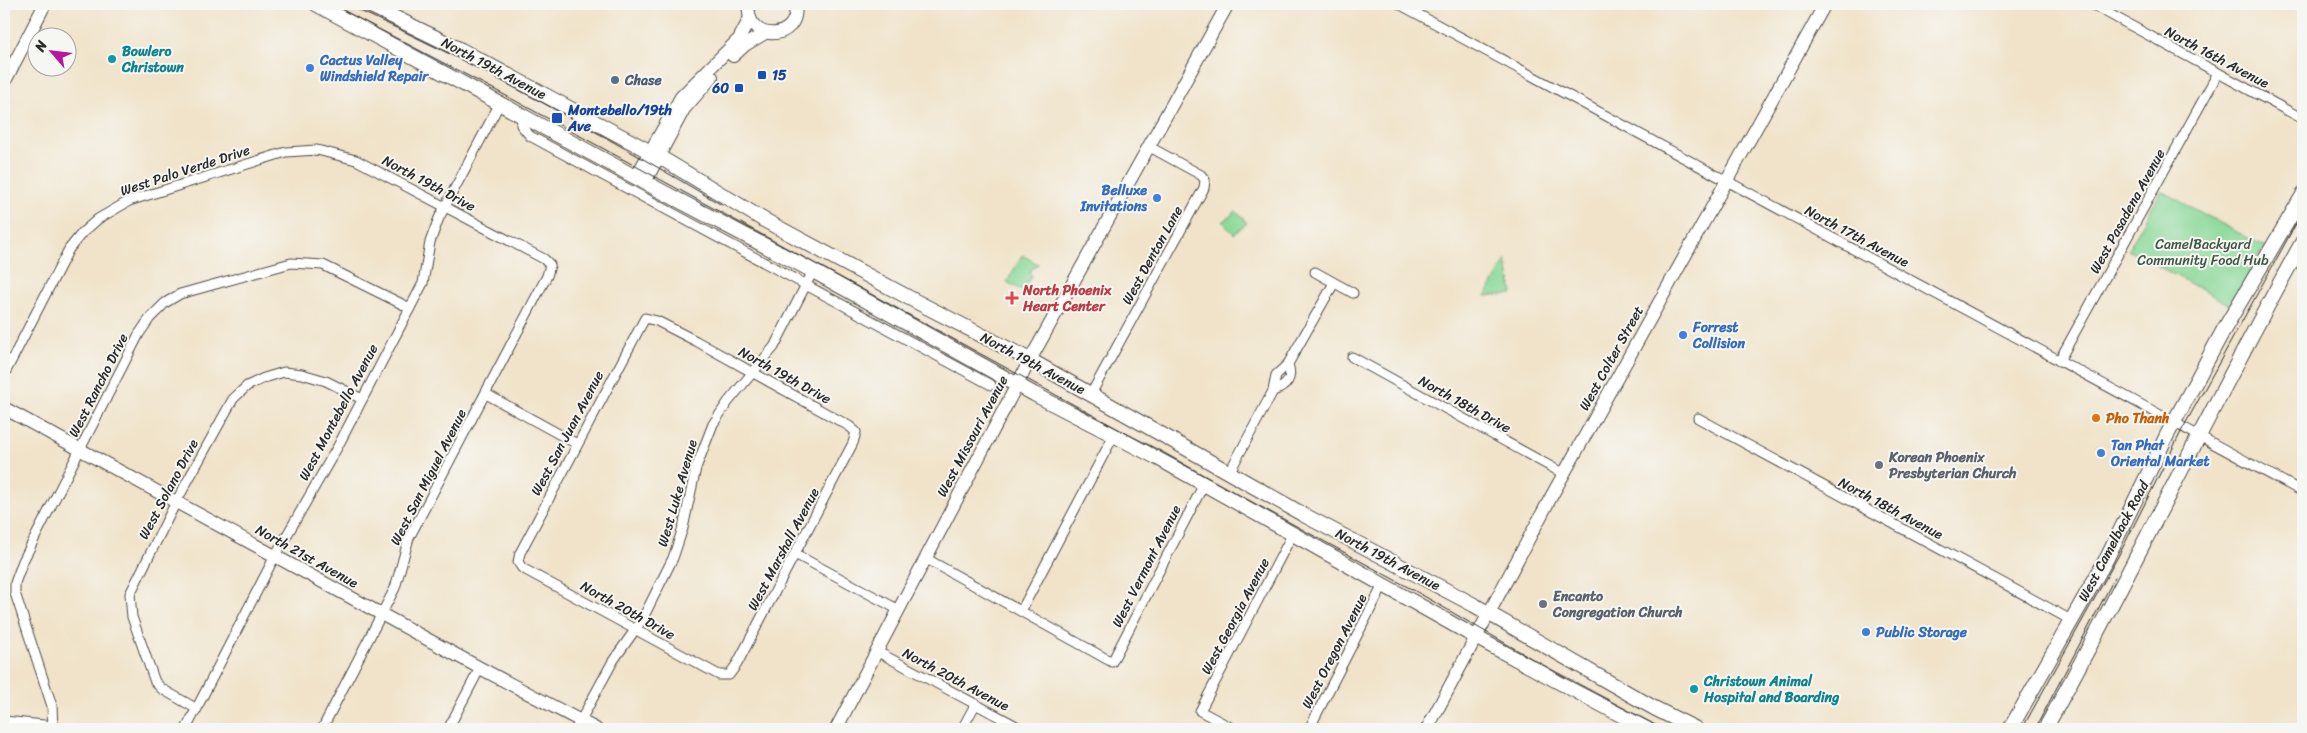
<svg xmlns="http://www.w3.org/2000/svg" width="2307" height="733" font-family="Sriracha,sans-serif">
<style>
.green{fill:#89d898;stroke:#5a8262}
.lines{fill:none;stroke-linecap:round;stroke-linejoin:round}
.street-casing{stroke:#494743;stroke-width:11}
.secondary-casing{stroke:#494743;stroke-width:14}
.primary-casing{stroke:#494743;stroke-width:16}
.street{stroke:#fff;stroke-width:9}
.secondary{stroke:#fff;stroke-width:12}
.primary{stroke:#fff;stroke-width:14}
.tram{stroke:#2b2b2b;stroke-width:1}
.culture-dot{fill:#0f9aa8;stroke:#f6f6f2;stroke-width:2}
.shop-dot{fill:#3f7fe0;stroke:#f6f6f2;stroke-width:2}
.transit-dot{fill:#1a4fb4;stroke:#f6f6f2;stroke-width:2}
.service-dot{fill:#5c6f8a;stroke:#f6f6f2;stroke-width:2}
.health-dot{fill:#e0444e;stroke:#f6f6f2;stroke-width:2}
.food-dot{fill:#e8710a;stroke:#f6f6f2;stroke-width:2}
.worship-dot{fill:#6b7280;stroke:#f6f6f2;stroke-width:2}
.labels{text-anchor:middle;stroke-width:4;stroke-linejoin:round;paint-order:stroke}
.culture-label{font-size:14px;font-weight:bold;fill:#0d838f;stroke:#f6f6f2;text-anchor:start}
.street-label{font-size:14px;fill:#2b2b2b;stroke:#f6f6f2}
.shop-label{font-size:14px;font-weight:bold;fill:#366cbe;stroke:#f6f6f2;text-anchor:start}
.transit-label{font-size:14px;font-weight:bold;fill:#164399;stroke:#f6f6f2;text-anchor:start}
.service-label{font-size:14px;font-weight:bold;fill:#4e5e75;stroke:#f6f6f2;text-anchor:start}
.park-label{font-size:14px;fill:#425646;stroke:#f6f6f2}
.health-label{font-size:14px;font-weight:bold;fill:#be3a42;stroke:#f6f6f2;text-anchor:start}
.food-label{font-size:14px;font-weight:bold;fill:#c56008;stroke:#f6f6f2;text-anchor:start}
.worship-label{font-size:14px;font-weight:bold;fill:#5b616d;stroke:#f6f6f2;text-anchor:start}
</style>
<rect width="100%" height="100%" fill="#f6f6f2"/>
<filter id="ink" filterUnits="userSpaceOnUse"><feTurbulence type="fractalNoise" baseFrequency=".02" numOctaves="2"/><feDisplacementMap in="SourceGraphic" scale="10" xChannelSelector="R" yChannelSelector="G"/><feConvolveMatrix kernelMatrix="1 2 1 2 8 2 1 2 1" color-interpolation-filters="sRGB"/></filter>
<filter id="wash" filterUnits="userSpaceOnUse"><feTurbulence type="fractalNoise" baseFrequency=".0096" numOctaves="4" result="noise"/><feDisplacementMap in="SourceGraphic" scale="20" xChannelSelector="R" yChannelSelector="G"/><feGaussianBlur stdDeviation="1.12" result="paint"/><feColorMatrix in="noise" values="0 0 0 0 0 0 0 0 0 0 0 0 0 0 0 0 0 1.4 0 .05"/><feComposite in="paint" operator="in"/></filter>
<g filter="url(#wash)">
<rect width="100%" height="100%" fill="#f0e3c9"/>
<g class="green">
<polygon points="2161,191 2265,247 2230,305 2128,250"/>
<polygon points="1236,211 1247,223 1234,234 1223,222"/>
<polygon points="1022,255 1038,264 1035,268 1033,267 1029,273 1032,275 1023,291 1007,282"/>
<polygon points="1506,260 1513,294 1486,296"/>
</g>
</g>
<g filter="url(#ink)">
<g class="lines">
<g class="street-casing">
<g id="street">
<polyline points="1399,4 2303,492"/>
<polyline points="2091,4 2303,119"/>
<polyline points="524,116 521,125 530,136 991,385"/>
<polyline points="1315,272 1353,293"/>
<polygon points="645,318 657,321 696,341 849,426 856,432 853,443 737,664 729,675 719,675 522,568 518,562 520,553"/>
<polyline points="1352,357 1564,474"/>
<polyline points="2059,361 2218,73"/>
<polyline points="4,375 69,249 82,233 98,219 129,201 286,152 317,150 356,160 544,259 550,265 547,276 409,538 395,588 322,729"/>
<path d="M1273,391C1287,387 1293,378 1288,364"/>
<polyline points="486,394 577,444"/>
<polyline points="1091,394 1204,188 1205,180 1201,175 1148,146"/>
<polyline points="1698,418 2071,620"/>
<polyline points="1229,473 1273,391 1276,375 1288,364 1334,283"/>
<polyline points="795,554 899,610"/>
<polyline points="925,558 1112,662 1204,484"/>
<polyline points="1021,611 1114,435"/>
<polyline points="878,652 1022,729"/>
<polyline points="197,709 162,689 155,682 132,617 130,594 176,502 233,399 247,386 264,378 284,372 302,374 326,381 362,399"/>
<polyline points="4,721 54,726"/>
<polyline points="53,729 52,706 15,593 15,583 23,561 139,334 150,318 165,303 180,294 291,263 323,265 410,308"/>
<polyline points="186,729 275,556 338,446 423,283 430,242 439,218 500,103"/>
<polyline points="448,729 480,668"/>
<polyline points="576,729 613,661 642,620 673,558 683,528 696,468 713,424 728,402 774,347 813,271"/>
<polyline points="962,729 975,705"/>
<polyline points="1234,729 1200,711 1293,533"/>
<polyline points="1309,729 1383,585"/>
</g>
</g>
<g class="secondary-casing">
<g id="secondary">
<path d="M749,4C744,44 802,42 795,4"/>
<polyline points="733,56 745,45 765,33"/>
<polyline points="4,83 45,4"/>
<polyline points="636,177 681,97 739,39 750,18"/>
<polyline points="645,182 684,109 712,77"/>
<polyline points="4,408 480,668 596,729"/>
<polyline points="836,729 1030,360 1228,4"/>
<polyline points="1427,729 1551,497 1825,4"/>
</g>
</g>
<g class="primary-casing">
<g id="primary">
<polyline points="316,4 663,192 813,271 1034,394 1156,457 1488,644 1647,729"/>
<polyline points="367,4 461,50 658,156 764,220 917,302 1030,360 1304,515 1474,605 1654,708 1696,729"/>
<polyline points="2010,729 2107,558 2167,435 2223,331 2303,195"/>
<path d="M2045,729C2134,568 2213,402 2303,241"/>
</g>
</g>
<use href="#street" class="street"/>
<use href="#secondary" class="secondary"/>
<use href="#primary" class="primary"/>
<g class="tram">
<polyline points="331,4 499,92 770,239 1417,592 1567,679 1663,729"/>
<path d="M358,10C483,67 604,135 722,205"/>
<polyline points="2022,729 2121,551 2183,428 2303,211"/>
<polyline points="2035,729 2115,577"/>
</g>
</g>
</g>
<g class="culture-dot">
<circle cx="112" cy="59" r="5"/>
<circle cx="1694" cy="689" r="5"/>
</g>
<g class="shop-dot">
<circle cx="310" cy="68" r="5"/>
<circle cx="1157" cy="198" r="5"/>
<circle cx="1683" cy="335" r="5"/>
<circle cx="2101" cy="453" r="5"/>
<circle cx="1866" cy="632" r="5"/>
</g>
<g class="transit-dot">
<rect x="757" y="70" width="10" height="10" rx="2.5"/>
<rect x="734" y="83" width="10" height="10" rx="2.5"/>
<rect x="551" y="112" width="12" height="12" rx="2.5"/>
</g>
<circle class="service-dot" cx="615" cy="80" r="5"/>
<path class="health-dot" d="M1009.5 290.5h5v5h5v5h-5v5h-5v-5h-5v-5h5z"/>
<circle class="food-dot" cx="2096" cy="418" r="5"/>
<g class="worship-dot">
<circle cx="1879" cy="465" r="5"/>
<circle cx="1543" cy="604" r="5"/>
</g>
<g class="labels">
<g class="culture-label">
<text x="122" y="56">Bowlero<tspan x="122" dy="16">Christown</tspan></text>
<text x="1704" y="686">Christown Animal<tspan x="1704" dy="16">Hospital and Boarding</tspan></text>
</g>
<g class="street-label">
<text transform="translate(2217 57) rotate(28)" y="5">North 16th Avenue</text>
<text transform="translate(494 68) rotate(28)" y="5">North 19th Avenue</text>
<text transform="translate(185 170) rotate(-18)" y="5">West Palo Verde Drive</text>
<text transform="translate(429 183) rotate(28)" y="5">North 19th Drive</text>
<text transform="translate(2127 211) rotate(-61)" y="5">West Pasadena Avenue</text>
<text transform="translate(1857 236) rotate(28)" y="5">North 17th Avenue</text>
<text transform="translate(1152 255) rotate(-61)" y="5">West Denton Lane</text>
<text transform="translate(1611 358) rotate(-61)" y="5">West Colter Street</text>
<text transform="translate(1033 363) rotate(28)" y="5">North 19th Avenue</text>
<text transform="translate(785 375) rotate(29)" y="5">North 19th Drive</text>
<text transform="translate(98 385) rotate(-63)" y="5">West Rancho Drive</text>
<text transform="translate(1465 404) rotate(29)" y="5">North 18th Drive</text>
<text transform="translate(338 412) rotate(-62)" y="5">West Montebello Avenue</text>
<text transform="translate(567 433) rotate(-62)" y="5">West San Juan Avenue</text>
<text transform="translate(972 436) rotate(-62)" y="5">West Missouri Avenue</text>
<text transform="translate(428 477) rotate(-63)" y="5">West San Miguel Avenue</text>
<text transform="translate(168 489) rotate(-62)" y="5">West Solano Drive</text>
<text transform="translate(677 493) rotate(-74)" y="5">West Luke Avenue</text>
<text transform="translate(1891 508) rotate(28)" y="5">North 18th Avenue</text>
<text transform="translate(2113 541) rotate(-62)" y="5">West Camelback Road</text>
<text transform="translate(783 549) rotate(-62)" y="5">West Marshall Avenue</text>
<text transform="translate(307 556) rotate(29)" y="5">North 21st Avenue</text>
<text transform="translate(1388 559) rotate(28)" y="5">North 19th Avenue</text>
<text transform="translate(1146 566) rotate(-63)" y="5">West Vermont Avenue</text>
<text transform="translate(628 610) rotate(29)" y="5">North 20th Drive</text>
<text transform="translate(1235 616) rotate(-62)" y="5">West Georgia Avenue</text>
<text transform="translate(1334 651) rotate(-63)" y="5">West Oregon Avenue</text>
<text transform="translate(956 679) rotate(28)" y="5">North 20th Avenue</text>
</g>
<g class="shop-label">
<text x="320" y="65">Cactus Valley<tspan x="320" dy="16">Windshield Repair</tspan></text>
<text x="1147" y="195" text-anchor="end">Belluxe<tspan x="1147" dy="16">Invitations</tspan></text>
<text x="1693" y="332">Forrest<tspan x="1693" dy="16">Collision</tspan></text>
<text x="2111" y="450">Tan Phat<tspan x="2111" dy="16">Oriental Market</tspan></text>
<text x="1876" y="637">Public Storage</text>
</g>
<g class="transit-label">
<text x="772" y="80">15</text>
<text x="729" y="93" text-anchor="end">60</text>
<text x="568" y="115">Montebello/19th<tspan x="568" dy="16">Ave</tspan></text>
</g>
<g class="service-label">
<text x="625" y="85">Chase</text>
</g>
<g class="park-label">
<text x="2203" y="249">CamelBackyard<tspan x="2203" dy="16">Community Food Hub</tspan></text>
</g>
<g class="health-label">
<text x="1023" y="295">North Phoenix<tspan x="1023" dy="16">Heart Center</tspan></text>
</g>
<g class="food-label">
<text x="2106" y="423">Pho Thanh</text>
</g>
<g class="worship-label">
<text x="1889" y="462">Korean Phoenix<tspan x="1889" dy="16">Presbyterian Church</tspan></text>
<text x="1553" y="601">Encanto<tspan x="1553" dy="16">Congregation Church</tspan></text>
</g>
</g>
<rect width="2307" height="733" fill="none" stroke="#f6f6f2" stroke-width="20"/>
<g transform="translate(52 52) rotate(298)"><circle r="24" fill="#f6f6f2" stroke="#a5a5a2"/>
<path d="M0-4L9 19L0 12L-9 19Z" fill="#b5179e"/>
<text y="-8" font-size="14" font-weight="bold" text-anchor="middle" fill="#2b2b2b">N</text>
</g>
</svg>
